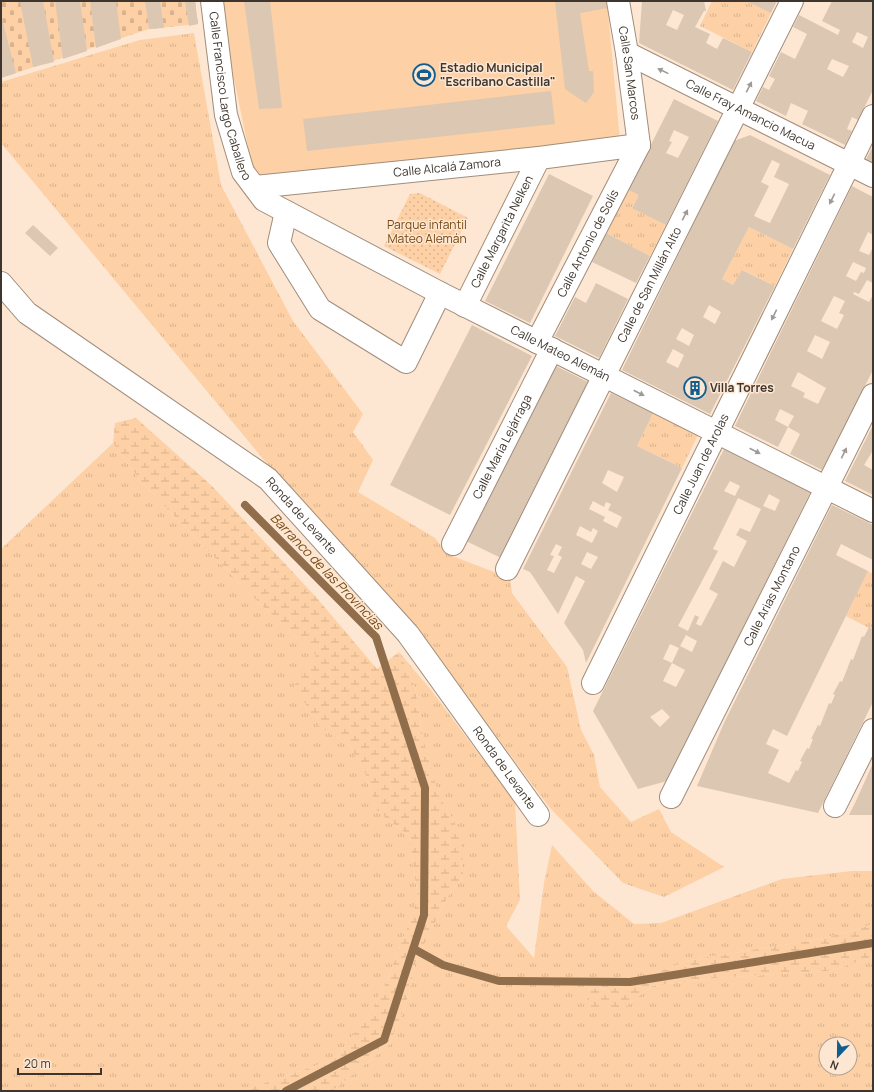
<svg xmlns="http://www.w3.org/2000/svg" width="874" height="1092" font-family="Manrope,sans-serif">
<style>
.grass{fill:url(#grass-tufts);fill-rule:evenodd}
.wetland{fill:url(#wetland-marsh)}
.cemetery{fill:url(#cemetery-stones)}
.park{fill:url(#park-dots)}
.garden{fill:#fdd0a5}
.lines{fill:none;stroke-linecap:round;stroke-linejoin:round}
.stream{stroke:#906d4b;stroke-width:8}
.building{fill:#dcc7b3;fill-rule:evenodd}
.street-casing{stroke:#a18d7b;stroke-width:24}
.street{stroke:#fff;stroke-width:22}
.oneway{fill:#9e9a96}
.labels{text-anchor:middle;stroke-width:3;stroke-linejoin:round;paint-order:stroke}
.poi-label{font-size:12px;font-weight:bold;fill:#3e362e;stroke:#fde7d3;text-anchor:start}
.street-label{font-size:12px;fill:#3e362e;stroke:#fde7d3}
.park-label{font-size:12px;fill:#774812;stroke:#fde7d3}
.water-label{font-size:13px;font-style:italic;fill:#794b15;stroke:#fde7d3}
</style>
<defs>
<pattern id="grass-tufts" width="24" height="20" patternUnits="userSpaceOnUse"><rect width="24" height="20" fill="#fdd0a5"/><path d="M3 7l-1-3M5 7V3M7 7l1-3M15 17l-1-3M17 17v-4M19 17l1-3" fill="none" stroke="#dab38e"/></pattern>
<pattern id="wetland-marsh" width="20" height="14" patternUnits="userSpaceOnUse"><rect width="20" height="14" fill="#fdd0a5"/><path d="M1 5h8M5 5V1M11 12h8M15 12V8" fill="none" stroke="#dab38e"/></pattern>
<pattern id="cemetery-stones" width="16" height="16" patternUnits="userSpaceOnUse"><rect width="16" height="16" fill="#fdd0a5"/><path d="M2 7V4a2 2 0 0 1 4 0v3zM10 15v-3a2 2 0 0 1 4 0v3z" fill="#dab38e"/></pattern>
<pattern id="park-dots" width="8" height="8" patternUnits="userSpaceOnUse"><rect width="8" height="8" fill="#fdd0a5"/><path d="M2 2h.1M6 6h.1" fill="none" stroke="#dab38e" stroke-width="1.8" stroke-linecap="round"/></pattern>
</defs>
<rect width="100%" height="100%" fill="#fde7d3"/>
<g class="grass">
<polygon points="712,1 746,1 771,13 752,52 700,26"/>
<polygon points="194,33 221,185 293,321 363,414 353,432 373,460 358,492 435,538 447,554 510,578 512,593 567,667 581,730 594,755 600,787 631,822 659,809 671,832 724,867 664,897 623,883 549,807 421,635 264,460 1,143 1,82 140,40"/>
<polygon points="628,190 639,195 632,207 666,225 650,256 606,233"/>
<polygon points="749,227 793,249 775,286 743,270 733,285 722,279"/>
<polygon points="653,413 698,435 682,468 637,446"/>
<polygon points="113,443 142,483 259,603 316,655 320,727 350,746 365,773 377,811 409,836 418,898 389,976 372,1010 335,1059 242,1091 1,1091 1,549"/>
<polygon points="868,571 873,574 873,630 846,616"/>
<path d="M399,652L431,690L515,802L520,900L506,926L534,958L544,883L552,845L593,891L634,924L661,923L782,879L852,871H873V924L855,930L820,939L690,960L612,989L583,988L623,1008L652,986L714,978L829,971L873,957V1091H332L390,1044L407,1001L416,961L448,896L463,877L454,821L439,797L423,738L415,686ZM826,1044H850V1068H826Z"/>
</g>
<g class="wetland">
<polygon points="136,418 212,486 316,597 377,669 399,652 415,686 423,738 439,796 454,821 462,843 463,877 448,896 416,961 407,1001 390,1044 332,1091 242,1091 335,1059 372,1010 389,976 418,898 409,836 377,811 365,773 350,746 320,727 294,686 316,655 259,603 142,483 113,443 115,423"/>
<polygon points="873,924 873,957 829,971 714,978 652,986 623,1008 591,1008 583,988 612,989 690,960 820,939 855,930"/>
</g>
<polygon class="cemetery" points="1,1 195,1 198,24 149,29 1,78"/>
<polygon class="park" points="420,193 468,218 440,274 384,246 410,194"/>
<polygon class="garden" points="220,1 607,1 620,141 255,181 222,20"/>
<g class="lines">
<g class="stream">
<polyline points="245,505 376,637 425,788 424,915 384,1040 286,1091"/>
<polyline points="414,949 443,965 499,981 630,982 873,943"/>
</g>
</g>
<g class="building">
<polygon points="20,1 43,1 54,62 33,67"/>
<polygon points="55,1 80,1 87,51 63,59"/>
<polygon points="90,1 116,1 121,39 96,48"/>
<polygon points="145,1 160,1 164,28 149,29"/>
<polygon points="185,1 195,1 198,24 189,26"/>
<polygon points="244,1 270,1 282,108 259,109"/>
<polygon points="555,1 607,1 608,8 580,13 589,71 593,71 594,92 586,103 565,89"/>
<path d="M642,1H704L706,11H704L695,27L710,34L706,43L717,49L723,38L752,52L733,90L639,43ZM673,10L684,15L677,30L666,25Z"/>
<polygon points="746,1 777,1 771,13"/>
<path d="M832,1H873V90L858,120L852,117L847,129L852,131L845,145L802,124L808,111L791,103L786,116L756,101L763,87L769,90L775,79L769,76L781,52L795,59L807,34L793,27L799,15L838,35L840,30L822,21ZM857,32L868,37L863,48L852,42ZM832,59L849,66L843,77L827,69Z"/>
<polygon points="1,15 16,73 1,78"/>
<polygon points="551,91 555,124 307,151 303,119"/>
<path d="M674,99L718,121L666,225L632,208L639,195L628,190ZM674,130L689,137L678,158L666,153L672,142L669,141Z"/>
<path d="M750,135L830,175L793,249L749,227L735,254L722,279L733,285L742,270L775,286L710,414L622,370L734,141ZM772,160L780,164L774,177L789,184L770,223L754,216L769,186L761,182ZM709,305L721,312L715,324L703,317ZM682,328L694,335L689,346L676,339ZM673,349L684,355L678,368L666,362Z"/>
<polygon points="873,146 873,168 864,163"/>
<polygon points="549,174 593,196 530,323 485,301"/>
<path d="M852,186L873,197V235L868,232L859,251L869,255L873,247V283L867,280L859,294L854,292L853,294L869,302L873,295V370L822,470L790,454L800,434L788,427L794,416L780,409L775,420L788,427L778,447L735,426ZM853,262L866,268L864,273L861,272L856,281L846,276ZM834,296L845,301L839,313L844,315L837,329L821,321ZM815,335L830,342L822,359L807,351ZM798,372L826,388L818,404L803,397L805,393L791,386Z"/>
<polygon points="33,225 58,248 50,256 25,233"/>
<polygon points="606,233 650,256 636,283 592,262"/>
<polygon points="596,283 628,299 599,358 555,336 575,297 586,303"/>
<polygon points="472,325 532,356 450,515 390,485"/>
<polygon points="554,365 588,382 501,558 466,541"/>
<path d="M611,393L653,413L637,446L682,468L586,663L583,650L564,623L585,581L576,576L558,614L530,572L523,569ZM608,470L624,477L617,492L602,483ZM593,501L604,507L606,502L611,504L608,510L622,517L617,528L603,521L605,517L589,509ZM580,526L591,532L593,528L598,531L592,543L576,535ZM556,544L562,547L558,555L562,557L554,573L547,570L554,556L550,555ZM587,552L598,557L591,569L581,564Z"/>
<polygon points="873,425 873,452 872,452 864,465 873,470 873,495 845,481"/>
<path d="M724,449L811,491L667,781L638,789L593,711ZM730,481L740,486L735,496L724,491ZM769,494L780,500L775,511L763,506ZM738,498L761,509L750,532L740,528L736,535L747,541L734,567L723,561L709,589L718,594L701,626L696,624L699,617L695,615L688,631L678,626L718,551L713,549ZM686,635L697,641L692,652L680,646ZM670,644L679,648L672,663L685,670L676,687L663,681L672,663L663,659ZM662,709L670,717L660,727L650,717Z"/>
<polygon points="832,505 873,525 873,560 841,544 836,555 868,571 787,736 773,729 766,744 779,750 768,773 789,783 796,770 798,771 802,762 800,761 807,748 809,749 813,739 811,739 818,725 820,726 829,703 831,704 835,695 833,694 840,681 842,682 851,659 853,660 862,636 864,637 869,627 873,630 873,702 818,813 697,786 724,723"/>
<polygon points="873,763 873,815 849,815 856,801"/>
</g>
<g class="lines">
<g class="street-casing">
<g id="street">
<path id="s1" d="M212,1L226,115L243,172L264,200L440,293L873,511"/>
<path id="s2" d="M618,1L627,53L639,145"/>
<path id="s3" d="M627,53L873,176"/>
<path id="s4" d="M255,187L539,158L639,145"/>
<polyline points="286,212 279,243 320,309 406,362 440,293"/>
<path id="s5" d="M1,283L27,313L268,479L408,634L538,815"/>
<path id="s6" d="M465,306L539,158"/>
<path id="s7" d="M537,342L639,145"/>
<path id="s8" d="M453,544L552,349"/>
<path id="s9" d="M507,569L792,1"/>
<path id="s10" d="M593,683L873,116"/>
<path id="s11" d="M671,797L873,395"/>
<polyline points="835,806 873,730"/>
</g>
</g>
<use href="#street" class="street"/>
</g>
<defs><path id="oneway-solid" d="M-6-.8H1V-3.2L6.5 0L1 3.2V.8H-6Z"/></defs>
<g class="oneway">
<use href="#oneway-solid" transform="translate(663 71) rotate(-154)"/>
<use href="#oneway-solid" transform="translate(749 87) rotate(-63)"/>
<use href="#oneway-solid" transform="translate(832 199) rotate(116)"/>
<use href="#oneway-solid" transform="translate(685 215) rotate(-63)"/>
<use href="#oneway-solid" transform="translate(774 315) rotate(116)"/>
<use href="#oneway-solid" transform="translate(639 393) rotate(27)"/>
<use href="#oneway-solid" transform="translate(755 451) rotate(27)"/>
<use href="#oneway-solid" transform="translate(844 453) rotate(-64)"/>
</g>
<defs>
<g id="stadium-ring" transform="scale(1.15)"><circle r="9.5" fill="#fde7d3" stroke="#105d90" stroke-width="1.5"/><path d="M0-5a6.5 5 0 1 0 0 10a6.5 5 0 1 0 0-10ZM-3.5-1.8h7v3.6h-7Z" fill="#105d90"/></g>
<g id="building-ring" transform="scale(1.15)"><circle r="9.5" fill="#fde7d3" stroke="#105d90" stroke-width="1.5"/><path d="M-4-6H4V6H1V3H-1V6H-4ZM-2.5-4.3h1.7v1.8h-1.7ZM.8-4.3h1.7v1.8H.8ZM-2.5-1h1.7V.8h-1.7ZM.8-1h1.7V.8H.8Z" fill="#105d90"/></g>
</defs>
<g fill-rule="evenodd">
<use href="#stadium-ring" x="424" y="75"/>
<use href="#building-ring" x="695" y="388"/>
</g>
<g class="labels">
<g class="poi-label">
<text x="440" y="72">Estadio Municipal<tspan x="440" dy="14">"Escribano Castilla"</tspan></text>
<text x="710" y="392">Villa Torres</text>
</g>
<g class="street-label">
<text dy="4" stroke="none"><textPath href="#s2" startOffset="73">Calle San Marcos</textPath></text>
<text dy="4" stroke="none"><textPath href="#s1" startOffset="97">Calle Francisco Largo Caballero</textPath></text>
<text dy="4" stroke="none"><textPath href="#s3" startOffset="138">Calle Fray Amancio Macua</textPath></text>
<text dy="4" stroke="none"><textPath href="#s4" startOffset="193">Calle Alcalá Zamora</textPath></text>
<text dy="4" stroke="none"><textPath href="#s6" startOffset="83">Calle Margarita Nelken</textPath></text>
<text dy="4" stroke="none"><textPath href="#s7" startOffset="111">Calle Antonio de Solís</textPath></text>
<text dy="4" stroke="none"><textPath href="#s9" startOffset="318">Calle de San Millán Alto</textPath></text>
<text dy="4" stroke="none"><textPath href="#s1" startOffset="543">Calle Mateo Alemán</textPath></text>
<text dy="4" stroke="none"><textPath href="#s8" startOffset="109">Calle María Lejárraga</textPath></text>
<text dy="4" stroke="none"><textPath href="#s10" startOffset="244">Calle Juan de Arolas</textPath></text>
<text dy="4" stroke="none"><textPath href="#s5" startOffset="382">Ronda de Levante</textPath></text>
<text dy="4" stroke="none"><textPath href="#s11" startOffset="225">Calle Arias Montano</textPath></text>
<text dy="4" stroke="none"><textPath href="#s5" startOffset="706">Ronda de Levante</textPath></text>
</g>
<g class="park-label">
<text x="427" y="229">Parque infantil<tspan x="427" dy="14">Mateo Alemán</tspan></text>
</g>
<g class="water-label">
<text transform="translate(327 571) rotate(46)" y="5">Barranco de las Provincias</text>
</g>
</g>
<rect width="874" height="1092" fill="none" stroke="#3e362e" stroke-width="4"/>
<g transform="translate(838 1056) rotate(202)"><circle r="19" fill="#fde7d3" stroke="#b1a091"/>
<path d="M0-3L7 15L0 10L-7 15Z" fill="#105d90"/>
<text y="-6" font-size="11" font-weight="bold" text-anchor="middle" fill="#3e362e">N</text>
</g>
<path d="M18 1068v6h83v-6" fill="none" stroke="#3e362e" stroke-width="2"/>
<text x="24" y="1068" font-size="12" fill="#3e362e" stroke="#fde7d3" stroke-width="3" paint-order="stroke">20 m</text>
</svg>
